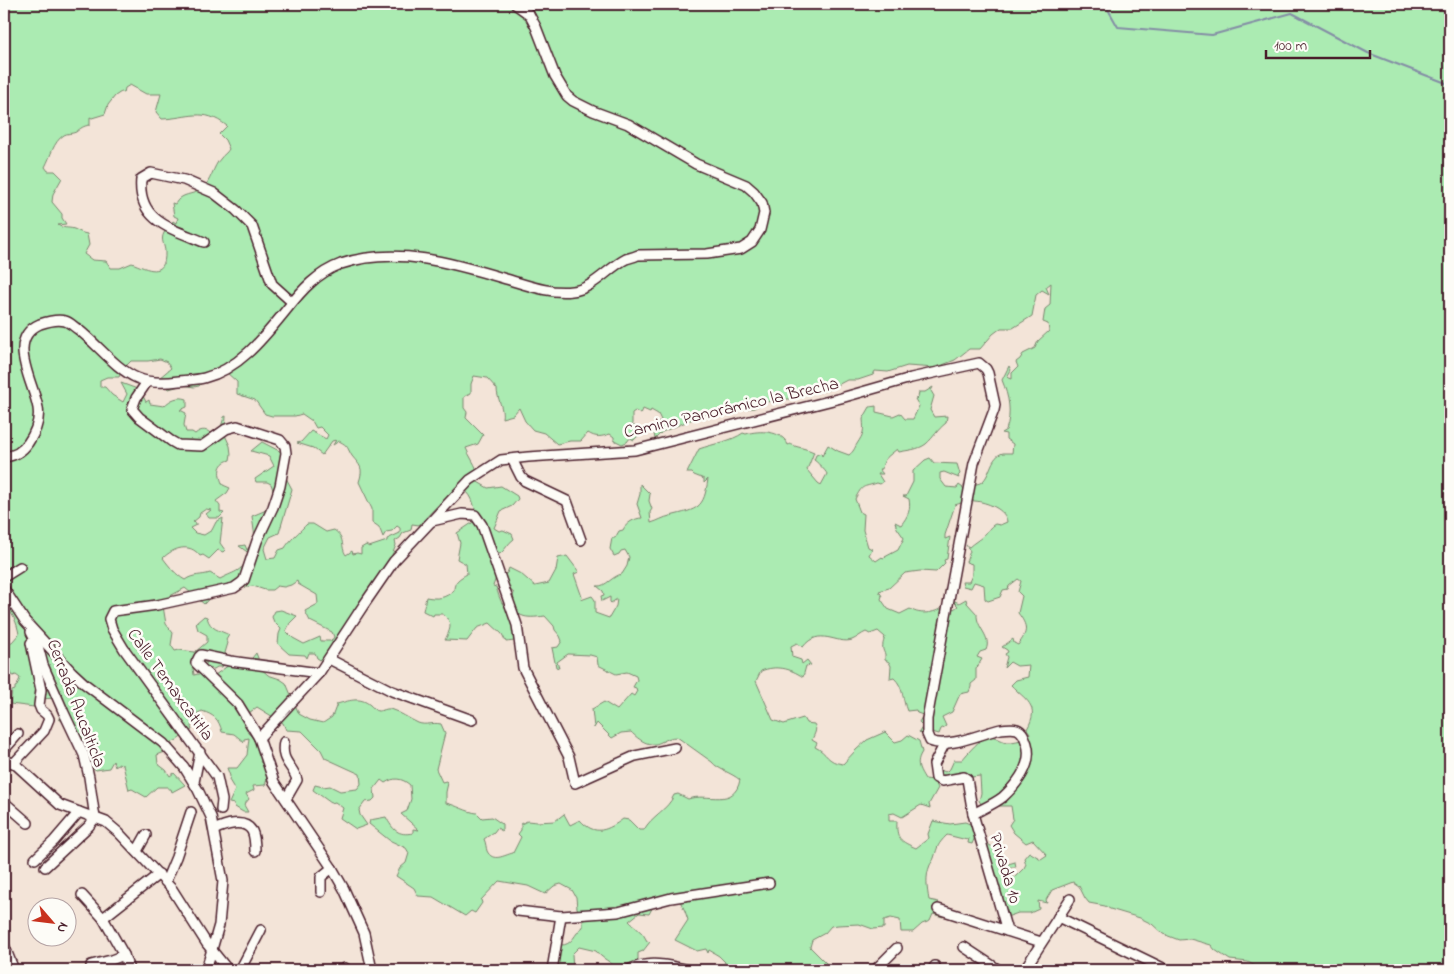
<svg xmlns="http://www.w3.org/2000/svg" width="1454" height="974" font-family="'Indie Flower',sans-serif">
<style>
.green{fill:#abebb2;stroke:#7a856e;fill-rule:evenodd}
.lines{fill:none;stroke-linecap:round;stroke-linejoin:round}
.stream{stroke:#848da5;stroke-width:2}
.minor-casing{stroke:#4a1f2b;stroke-width:12}
.minor{stroke:#fdfcf7;stroke-width:9}
.labels{text-anchor:middle;stroke-width:5;stroke-linejoin:round;paint-order:stroke}
.street-label{font-size:18px;fill:#4a1f2b;stroke:#fdfcf7}
</style>
<rect width="100%" height="100%" fill="#f3e4d8"/>
<filter id="ink" filterUnits="userSpaceOnUse"><feTurbulence type="fractalNoise" baseFrequency=".02" numOctaves="2"/><feDisplacementMap in="SourceGraphic" scale="10" xChannelSelector="R" yChannelSelector="G"/><feConvolveMatrix kernelMatrix="1 2 1 2 8 2 1 2 1" color-interpolation-filters="sRGB"/></filter>
<g filter="url(#ink)">
<path class="green" d="M4,4H1450V970H1262L1248,962L1230,960L1215,950L1211,945L1190,939L1179,940L1163,934L1152,924L1140,918L1110,909L1105,906L1089,903L1085,898L1079,886L1073,882L1052,890L1046,900L1047,903L1038,901L1039,909L1030,913H1018L1004,918L986,843L991,846L1008,864L1015,862L1016,867H1009L1011,876L1014,878L1024,868L1026,864L1024,858L1029,852L1041,859L1047,855L1033,840L1026,843L1014,833L1009,825L1013,819L1011,806H983L979,801L981,793L980,776L971,777L946,776L934,770L939,769L945,772L950,769L954,760H962C967,754 981,737 989,736C995,736 1001,741 1007,742C1013,743 1020,739 1027,740L1030,733L1027,729C1041,705 1025,700 1011,685L1016,680L1028,677L1029,665L1017,666L1010,662L1004,668L1007,657L1005,654L1008,652L1007,650L1002,647L1013,639L1014,643L1018,645C1028,632 1028,626 1018,613L1022,596L1018,592L1021,581L1018,579L1009,586L1008,589L1003,590L1000,597L988,601L985,599L984,585L974,582L971,588L963,586L962,582H969L972,575V564L966,562L970,551L966,545L969,547C973,543 979,540 983,536C988,532 989,527 995,524L1000,525L1007,522C1006,509 986,502 975,501C969,500 961,503 955,505L945,535V539L950,537L947,559L944,560L945,563L936,572L920,571L905,573L889,588L879,591L882,596L881,599L888,609L900,614L910,609C921,616 936,613 947,605L954,609L958,606L951,599L959,603L966,599L967,603L977,614C976,628 992,636 986,650L980,652L977,657L982,659L976,669V680L971,684V687L969,692L960,694L952,712L942,717L946,726L941,729L939,734L932,732L922,735L919,732L923,726L919,722L923,715L917,713L916,710L907,711C902,699 904,687 894,678L890,679L891,666L889,662L885,660V654C881,648 883,643 885,637L878,631L870,634L866,632C861,634 857,638 852,640C837,645 819,626 803,647L797,643L791,646L792,657L801,660L802,664L807,660L811,665L806,666L803,677C790,668 776,665 761,671L756,681L773,720L784,724L803,718L806,723L814,724C818,730 814,734 812,740L817,743L815,747C828,753 826,762 843,764L856,750L867,740L885,732L895,742L902,740L908,735L919,741L922,752C915,763 919,769 925,779L934,780L938,788L929,804L930,808L921,805L902,817L894,813L889,814V821H897C896,839 900,841 916,848L929,838L928,834L933,821L950,824L965,822L970,824H976L981,830L975,837L972,844L968,843L969,838L967,840L947,835C937,845 938,846 934,858C933,861 931,863 930,865C925,877 927,888 929,900L939,902L932,908L937,911H942L943,917L933,914L930,921L922,924L913,932H901L900,920L891,918L884,920V928L873,929L859,924L838,925L831,926L825,933L812,940L810,947L827,964L838,970H722L725,962L719,956L709,950L708,953L706,949L697,951L675,940L688,920L685,911L680,901L655,903L649,914L639,913L629,921L643,934L647,941L650,942L643,951L638,953V962L632,970H618C611,961 602,959 596,951L579,947L572,954L573,970H557L551,963L560,945C573,946 574,933 583,927V919L577,908L576,897L572,890L561,884L554,886L545,894L528,886L499,881L481,900L482,903L475,913L471,911L465,916L433,897L418,896L414,888L396,876L400,868L406,863L409,853L406,848L389,840L369,824L370,820L386,817C393,830 398,836 413,833V829L419,830L401,814L407,811L411,799L410,785C402,778 394,777 385,783L381,780L374,789L375,798L372,801L365,802L359,810L360,815L367,825L356,829L340,818L343,808L335,802L331,803L313,790L315,785L323,787L330,786L340,791L357,789L361,784L360,774L325,758L321,750L302,731L286,730L283,723L257,707L249,713L248,733L256,740L264,756L260,762L263,764H268L269,773L265,785L253,786L254,790L246,794L249,799L244,805L248,812H243L235,807L234,804L229,803L235,790L229,780L230,776L227,768H237L247,755L249,738L244,739V742L234,734L222,732C219,719 214,715 202,711L196,714L191,727L192,730C183,733 181,740 172,742L173,749L157,755L158,764L166,770L170,776L174,773L185,785L172,792L171,789H168V787H157L146,797L132,789L129,790L123,765L117,764L115,767L113,761L109,768L96,770L82,760L78,731L59,719L61,708L56,698L40,699L34,707L10,704L12,691L15,690V687L17,686L20,678L16,675L13,676L9,669L4,670V644L12,642L19,634C17,623 13,612 4,607ZM130,85L146,94H161L156,112L162,119C189,118 203,107 227,126L219,134L225,140L229,149C226,154 224,154 221,158C213,166 211,182 202,189C192,196 182,192 175,204L172,203L174,216L178,218L176,223L173,221C171,226 166,228 164,233C160,240 165,245 165,252C166,279 147,269 132,263L120,268H111L106,261L92,260L84,254L89,245L87,234C81,233 79,231 74,229C68,227 63,229 58,225L66,224L62,218V214L52,202L53,194L62,178L55,171H48L45,167C51,156 53,142 64,135C67,133 72,134 76,132C81,128 83,126 90,125V117L92,118L105,114L108,105L115,96L121,92L124,93L125,88ZM1051,283L1050,305L1045,309L1043,322L1048,324L1049,331L1038,341L1035,348L1023,354L1020,359L1016,362L1018,367L1012,373V379L1007,377L1011,370L1009,366L1002,380C1009,397 1012,413 1006,430L1001,433L1006,434V439L1013,444L1012,453C1009,453 1006,453 1003,453C987,457 992,486 973,484L967,491L959,485L957,488L946,487L940,479V473L944,472L959,478L958,476L960,474L957,464L934,463L930,458L925,460L913,471V482L906,496H903L909,499C911,510 908,516 901,525L895,522L897,528L904,538L898,550L883,558L882,557L876,561L869,555L872,549L868,547L863,530L864,514L860,512L855,499C863,484 862,488 877,483L880,484L883,482L878,474H883L879,469H882C883,458 889,456 897,449L899,452C908,450 918,450 926,444C934,437 937,430 946,423L947,416L934,417L930,410L934,396L931,391L933,387L925,392H919L918,398L915,399L919,406L913,419H905L900,413L893,416L876,412V406L870,407L863,419C864,432 864,433 857,444C854,449 854,451 849,455L838,451L828,445L822,456L821,453L816,455L814,460C816,461 826,471 827,474L821,485L818,483L807,470L814,452C806,448 798,448 790,444L788,445C782,430 759,430 746,434L743,433C732,441 713,444 699,449L687,473H692L694,475L704,479V483L708,479C704,509 698,509 670,516C664,517 658,521 651,523L650,512L652,509L649,501L650,494L640,484V494L637,504L642,518C635,518 626,523 623,530L619,531L615,538H612L610,549L614,556L619,554L621,551L625,550L629,557L627,566L622,574C612,576 606,587 597,586L603,591L604,595L601,596L602,601L610,597V602L611,603L617,599L616,606L609,618L595,613V600L592,596L581,600L582,597L574,574L579,572L567,556L558,558L556,570L549,583L535,586L521,574L509,568L507,573L502,575L506,587L514,593L513,597L507,598C517,618 524,619 545,616L554,626L555,630L560,636L562,641L558,647L552,648L556,667L559,668L557,662L568,654L590,655L597,657L598,665L616,674L627,672L636,676L637,680L633,687L636,688L637,691L634,696L631,694L617,710L604,702L592,709L594,728L597,723L612,738L621,733L631,732C639,740 650,748 661,742C668,739 670,737 677,737L712,762C717,769 732,773 740,780C734,809 708,792 688,799L678,794L674,795C668,810 651,816 644,830H639L629,820L623,819C608,830 595,837 580,820L570,825L564,814L555,821L537,822L527,821L521,824V830L518,834L521,837L513,853C504,855 493,863 487,851C486,848 486,843 484,839L494,832L497,828L502,831V824L492,817L482,818L477,813C467,812 456,805 446,803V792L448,783L446,781L442,782L436,769L445,733L441,724C432,722 426,726 418,723C409,719 400,712 390,709C385,708 380,713 375,710C373,709 372,706 370,705C360,696 348,701 337,704L332,717L323,723L310,720L299,714L286,683L280,679L268,675L259,667L258,658L256,653L252,658L253,666L229,665L215,675L210,674L203,677L202,673L194,675L193,668L207,662L204,668L214,669L217,667H222L228,657L225,653L228,643L226,640L229,635C220,630 210,630 207,617L204,616L196,623L198,630L207,635V642L195,652L179,650L175,651L171,645L173,633L166,624L163,606L170,596L185,588L204,604L215,592L253,586L265,590H272L277,586L284,587L291,585L297,581L298,584L317,595L318,604L305,611L310,621L332,632L334,637L331,641H321L320,637L304,644L293,638L286,631L290,623L297,616L281,610L275,611L272,617L274,622L281,629L279,634L278,644L289,654L305,655L307,658L309,653H315L317,658L325,663V668L332,664V661L344,643L354,609L370,592L387,568L396,545L395,541L400,538L403,533L411,530L412,524L419,525L439,504L460,487C473,494 473,503 477,516L472,523L457,533L460,543L457,559L466,564L467,574C460,578 454,581 454,590C445,599 437,599 426,597L423,611L433,616L434,614H443C453,623 451,628 445,640L467,641L477,628L490,623L502,634L506,642C513,641 519,642 521,634C525,618 512,617 504,606C500,601 498,593 496,587L493,586L497,575L494,551L500,554C506,549 508,543 514,539L512,534L503,530L499,531L494,528L501,511L512,506L518,499L517,496L501,486L488,488L476,481L480,471L477,470C474,462 469,456 466,448L478,444L483,435L466,418L467,412L464,408V397L471,393V384L474,376L487,378L497,389C497,399 504,408 502,418L513,415L519,408L525,421L533,430L544,433L557,444L570,441H581L588,433C596,438 601,437 610,434L614,437V440L622,444L627,442L630,438L634,440L641,433L637,427L632,425V413L635,411L641,414L643,409L650,412L651,410L658,414L661,420L653,428L655,439L662,432L712,411L754,408L763,403L780,399H793L798,395L807,392L812,393L828,390L847,380H858L873,375L875,371L888,372L907,366L935,368L955,360L969,349H980L993,334L1001,328H1013L1032,316L1036,295L1042,290L1049,294L1046,287ZM160,359L167,362L171,368L159,378L162,385L169,389L183,385L194,387L199,386L208,376L226,372L237,382V394L255,400L265,414L272,416H295L302,414L312,421L316,428L320,427L328,435L326,439L311,431L301,442L297,443L313,448L322,455L332,441L336,440L333,445L339,441C349,446 347,448 352,456C360,466 364,467 359,482L372,509V522L379,527L383,537L386,532L392,531L397,526L400,528V533L387,539V541L369,547L366,545L361,548V554L357,553L353,554L352,551L346,555C340,546 346,538 334,530L326,532L313,524H307C301,530 288,542 285,548L279,550L275,558L267,559L264,549L270,537L279,533L292,489L285,476L287,455L262,442L251,451L269,456L274,466L255,479L256,482H267L271,484L276,499L264,511L252,516L255,538L247,550L245,545L239,546L250,554C241,573 237,570 220,579L210,573C202,576 193,574 185,580C176,575 169,566 163,558C173,548 190,542 200,556L203,555L209,559L218,550L223,552L225,550L220,543L223,518L216,522L212,530L204,535L195,533L190,528L196,525V523L193,522L199,517L200,513L206,509L211,510L206,514L209,518H219L224,513L220,512V506L216,501L227,493L230,488L223,485C218,475 217,463 230,460L231,454L230,446L225,435L226,416L224,417L221,427L213,434C207,430 202,428 195,434L192,432H186L184,425L186,413L180,410L187,407V399C178,396 171,399 164,406L150,404L149,400L146,402L140,390L121,383L127,394L123,402L112,395L105,387H100V380L107,377H119L123,369L131,361H148Z"/>
<g class="lines">
<g class="stream">
<polyline points="1105,4 1118,27 1212,35 1292,13 1368,53 1446,83 1450,88"/>
<polyline points="1443,4 1450,21"/>
</g>
<g class="minor-casing">
<g id="minor">
<path d="M204,242C172,229 137,221 141,179L151,173L184,180L214,193L236,210L252,226L272,284L292,302"/>
<polyline points="147,382 136,398 132,409 139,417 171,441 178,445 202,446 226,429 237,426 280,440 285,446 286,453 280,486 273,507 257,541 244,580 241,583 234,588 157,605 113,611 109,619 112,629 124,649 217,777 222,800 221,810"/>
<path d="M4,457C14,456 22,452 28,443C35,433 40,420 38,408C34,383 5,339 40,324C46,322 58,319 65,321C70,322 74,327 79,330C97,344 116,369 137,378C149,383 165,383 179,381C187,380 196,380 204,378C240,369 265,336 287,309C302,290 317,273 341,264C396,246 453,263 506,279C527,285 550,294 572,291C593,289 608,268 626,259C629,258 634,257 638,255L707,254L741,249L752,242L760,230L764,213L762,203L754,192L746,185L696,164L628,124L593,111L573,101L567,96L555,76L536,27L529,14L515,4"/>
<polyline points="512,459 521,477 525,481 567,501 581,540"/>
<polyline points="432,521 462,514 475,515 482,525 517,625 523,668 569,757 575,783 635,756 675,748"/>
<polyline points="4,577 20,567"/>
<polyline points="4,589 25,621 72,672 85,684 163,743 184,767 198,790 211,817 223,881 219,925 206,970"/>
<polyline points="31,632 38,646 43,665 64,713 84,755 89,777 95,818 89,826 45,867"/>
<polyline points="329,659 392,691 472,720"/>
<polyline points="319,673 230,661 201,655 199,657 196,663 238,704 259,738 274,782 332,868 344,889 364,933 372,970"/>
<path d="M259,738L319,673L363,606L394,561L470,480L501,460L528,457L635,450L841,398L911,378L979,363L986,369L988,373L995,405L994,410L974,463L927,719V734L930,741C949,749 982,733 1001,729C1006,729 1011,727 1017,729C1023,731 1025,738 1027,744C1033,764 1017,784 1003,797C994,804 982,809 973,814"/>
<path d="M284,742C280,762 293,765 297,780L286,799"/>
<polyline points="945,743 934,764 936,778 942,781 964,777 967,779 973,814 1007,931"/>
<polyline points="4,750 18,734"/>
<polyline points="4,761 14,763 60,805 106,822 119,833 172,889 207,944 228,970"/>
<polyline points="14,763 44,731 49,719 47,715 41,710 39,705 41,690 31,643"/>
<polyline points="194,782 200,752"/>
<polyline points="4,802 28,823"/>
<path d="M214,830C224,825 244,818 252,831C255,837 255,845 255,851"/>
<polyline points="137,851 146,835"/>
<polyline points="35,859 54,841 79,812"/>
<polyline points="166,881 176,857 191,812"/>
<polyline points="321,892 321,877 332,868"/>
<polyline points="82,895 103,918 124,955 129,970"/>
<polyline points="938,909 1041,942"/>
<polyline points="518,911 561,916 618,912 671,898 769,883"/>
<polyline points="1058,917 1167,970"/>
<polyline points="103,918 159,874"/>
<polyline points="4,945 14,970"/>
<polyline points="964,947 999,970"/>
<polyline points="91,965 111,960 124,955"/>
<polyline points="240,970 261,930"/>
<polyline points="341,970 345,968 347,970"/>
<polyline points="552,970 561,916"/>
<path d="M629,970C647,960 669,965 689,970"/>
<polyline points="875,970 897,948"/>
<polyline points="932,970 935,966"/>
<polyline points="1024,970 1070,899"/>
</g>
</g>
<use href="#minor" class="minor"/>
</g>
</g>
<g class="labels">
<g class="street-label">
<text transform="translate(731 407) rotate(-13)" y="6">Camino Panorámico la Brecha</text>
<text transform="translate(171 684) rotate(54)" y="6">Calle Temaxcatitla</text>
<text transform="translate(77 703) rotate(69)" y="6">Cerrada Aucalticla</text>
<text transform="translate(1006 868) rotate(73)" y="6">Privada 10</text>
</g>
</g>
<rect width="1454" height="974" fill="none" stroke="#fdfcf7" stroke-width="20"/>
<rect x="10" y="10" width="1434" height="954" fill="none" stroke="#4a1f2b" stroke-width="2" filter="url(#ink)"/>
<g transform="translate(52 922) rotate(118)"><circle r="24" fill="#fdfcf7" stroke="#b5a4a5"/>
<path d="M0-4L9 19L0 12L-9 19Z" fill="#c8321e"/>
<text y="-8" font-size="14" font-weight="bold" text-anchor="middle" fill="#4a1f2b">N</text>
</g>
<path d="M1266 50v8h104v-8" fill="none" stroke="#4a1f2b" stroke-width="2.5"/>
<text x="1274" y="50" font-size="15" fill="#4a1f2b" stroke="#fdfcf7" stroke-width="4" paint-order="stroke">100 m</text>
</svg>
